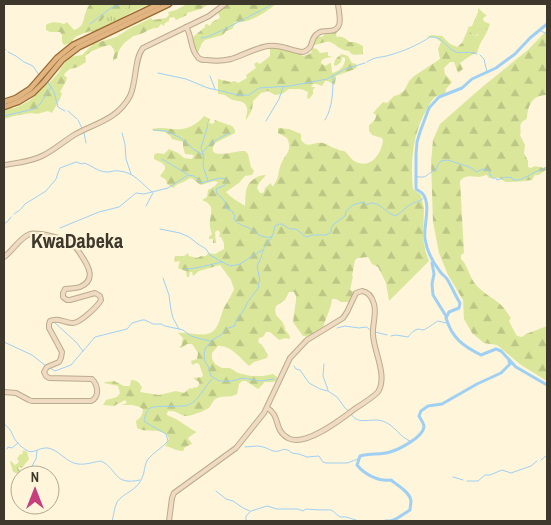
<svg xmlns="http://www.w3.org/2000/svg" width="551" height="525" font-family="'Archivo Narrow',sans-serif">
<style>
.grass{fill:url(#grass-tufts)}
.forest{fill:url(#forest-firs)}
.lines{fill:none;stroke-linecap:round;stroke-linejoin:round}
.stream{stroke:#9fd0f4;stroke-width:1}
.river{stroke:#9fd0f4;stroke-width:3}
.secondary-casing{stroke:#b9ad8d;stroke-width:6}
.primary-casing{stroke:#9a692e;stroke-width:7}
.secondary{stroke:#f0dac1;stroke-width:4}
.primary{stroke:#e0b582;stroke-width:4.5}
.labels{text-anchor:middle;stroke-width:4;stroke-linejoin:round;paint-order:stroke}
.district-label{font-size:20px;font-weight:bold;fill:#3d382b;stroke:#fef5da}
</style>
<defs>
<pattern id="grass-tufts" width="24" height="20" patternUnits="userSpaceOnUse" patternTransform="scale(1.25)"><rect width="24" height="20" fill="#dae79b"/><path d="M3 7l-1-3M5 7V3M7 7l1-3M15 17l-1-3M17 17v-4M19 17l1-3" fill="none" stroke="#bcc786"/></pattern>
<pattern id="forest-firs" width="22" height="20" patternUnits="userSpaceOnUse" patternTransform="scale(1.25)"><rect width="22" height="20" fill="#dae79b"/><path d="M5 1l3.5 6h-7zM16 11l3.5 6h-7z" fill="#bcc786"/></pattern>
</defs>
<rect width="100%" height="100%" fill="#fef5da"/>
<g class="grass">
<path d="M129,4H149L130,13L116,22L97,31L84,33C94,28 101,23 106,12L108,11L114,12L124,10Z"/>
<polygon points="478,8 487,16 484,17 483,20 485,22 490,24 487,32 487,30 474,36 468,29 468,27 472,26 478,12"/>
<polygon points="23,450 27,452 29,459 22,468 19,467 18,469 21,470 19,474 13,472 10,462 11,461 15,465 18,463 19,461 17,459 20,454 22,455"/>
</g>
<g class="forest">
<path d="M90,4H129L124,11L113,12L108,11L106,12L103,19L94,29L77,36L74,38L72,42L65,45L63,44L62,41V35L60,32H50L46,30V25C51,21 58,22 64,24L67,22L74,30C85,26 82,21 86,12C86,10 89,5 90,4Z"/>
<path d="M187,4H209L201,9L187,13V15L176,20L174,17L169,18V21L165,23L164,26L161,24L158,28C151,28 149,30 143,33C139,35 134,35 131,38C124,42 118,49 117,58L113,61C113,54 118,52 110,45C101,47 92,50 85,56L86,62L78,67L70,69L65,73L64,76L67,77L66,81L60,92L62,93L60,99L52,113L48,111L37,114L31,113L14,116L4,119V109L15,108L29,101L52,80L59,72L62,66L70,57L82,55L93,44L116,37L132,27L137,25L151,18L153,20L166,18L169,15L168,12L176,10Z"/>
<path d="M227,4H276C266,12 249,24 236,22L232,29L226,31L223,35L205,40L202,43L197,55L194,45L193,37L205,27V25L207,24L210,26L212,22L220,18L218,13Z"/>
<path d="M483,28L486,29L487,32L480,44L477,53L473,54L460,63L463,69L458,73L454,62H450L444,68L445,74L452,82L446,89L445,94C444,94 438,96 437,96C432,98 430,104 427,109C413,132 410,162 413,189L421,195L424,208L423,238L426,253L429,261L389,301L386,283L378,267L372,264L368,257L358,258L355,260L352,276H353L350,290L354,292L350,302H341L336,299H332C331,310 325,318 323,329C317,333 310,338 303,336L293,322L296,300V296L294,292H289L285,300L276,306C273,318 280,316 284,325C285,327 285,328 285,330C287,332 289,334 290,337L289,339L286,338L279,340L270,332H266L263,337L259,338L258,342L262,345L268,355L267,358L254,362L249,366C240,358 231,345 218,346L212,353V359L215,364L222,368H230L238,373L251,376H263L273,374L277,377V380L274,382H265L258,389L246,381H242L239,384L237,394C231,398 224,395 217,398C213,400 212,404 210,407C207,410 191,416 187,416C180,416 177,410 168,411L167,413V415L176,419L196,432L188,438L192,444L185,447L183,451C176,451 171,447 165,446L169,439C165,426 147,434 137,428L136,421C140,418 143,415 143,409C136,404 129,405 121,405L127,403L125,400L114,406L103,405L106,400L117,397L120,393L118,386L104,383L105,382L114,381L124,386H130L131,380C138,380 138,382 142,387L140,392L159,395L176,391L184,393L190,388L192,389L194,387L196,388L199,385V382L193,378L202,377L203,375L199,364L197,363L192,365L191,361L197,359L198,353L192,344H187L181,348L179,347L182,345V342L183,338L178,333C188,332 201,337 210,333C220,329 220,314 225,306C228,300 232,295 234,289L231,280L220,265L199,271L193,276L192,272H190L189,277H187L186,271L178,268L180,261L174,262L175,256H184L188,253L189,256L197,258L201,256H206L208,253L215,254L224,249V243L221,237H219L220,233L218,230L215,232L216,243H213V239H209V237L212,234C207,221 212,219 211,207L208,203L202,200L207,197L208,190L215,186L218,182L214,181L201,185C197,183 195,179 190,178C184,183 179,182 173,188L167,184L166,180L160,176L165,169V166L162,163L154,159V155L157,153L164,154L169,149L178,153L184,158L192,159L194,155L185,154L183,147V142L172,139C168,131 162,131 153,131L152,129C170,125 177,135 195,124C199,121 201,120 204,116L210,119L209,122L212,124L214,123L215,120L232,126L235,130V133L215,143C204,160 234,152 241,151H245L248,154L251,167L254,171L252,175L245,176L239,183L226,192C230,197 239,202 245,206C246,196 244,185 254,179C258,176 261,175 266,175L259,183L257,188L260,193H263L264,192L265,188L271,183L272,186H273C280,176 277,177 280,167C283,155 294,152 287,138L278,133V128L289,129L301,134V140C309,151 314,139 326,144C330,146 333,148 337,149C338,150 343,151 344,151C349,154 351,160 356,162C372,169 381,153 383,141L382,138L372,135L369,131V125C373,122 376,120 376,115L373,113L383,102L387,103L394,96L398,95L404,91L409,81L414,76L440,59L438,49L441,42L436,38L426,37L432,35L442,36L450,44L457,47L462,43L468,29L474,36L478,35Z"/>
<path d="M547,30V95C532,95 528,105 527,118C526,120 524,120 523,121C518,125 522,131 520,135L525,145L524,153L528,161V167L531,168L535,166L544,168L547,165V169L539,175H535L532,180C524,181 516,182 508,182C503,182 505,180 501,179C497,177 493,178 489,178L487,175C486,175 480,177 479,177C471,177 466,174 460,181L464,253L461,255V259C468,265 469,278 477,286C484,294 494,298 501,305C505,309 508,314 511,318L509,321L512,327L517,336L522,337L526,334L547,326V381L521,365L497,345L484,343L472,333L464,319L463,300L448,275L439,253L433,222L431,162L433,140L440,124L481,88L529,49Z"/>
<path d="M337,31L336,35L337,37C342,36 346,38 349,42H355L363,46V54C358,55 351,56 349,51C339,50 336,44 330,42C324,41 319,45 314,45V40L316,36L322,37L326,33H334Z"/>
<path d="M272,47L308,52L302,55V56L307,55L311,53L312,49L313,48L317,49L320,53L328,52V56L333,57L326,58L322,60L321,63L325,66L330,63H331L332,73C339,72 346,65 345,58L342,57L341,62L336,66L334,65C334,60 337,57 342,54L348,56L352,63L356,64L357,67L355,69L336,76L335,83L334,85L328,81H325L322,86L317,84H313L311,87H315L313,90V94L309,99L307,98L308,92L301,89H289L282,94L275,95L268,91L261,93L253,101L252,110L246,120C245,117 248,113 247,108C245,100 239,102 233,100C227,98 227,94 218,94V79L231,82L235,81L238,83L247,78L246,75L256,68L254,64L257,62L260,64L270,56V48Z"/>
</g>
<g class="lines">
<g class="stream">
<polyline points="90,24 111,8 121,4"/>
<polyline points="539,30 547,34"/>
<polyline points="201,38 207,37 223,30 273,4"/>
<polyline points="4,48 6,50"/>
<polyline points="8,52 16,56 24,62 33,66 39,75"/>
<polyline points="480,55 484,59 487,72"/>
<path d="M367,62C376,56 381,58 390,55C404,51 418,45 430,37C442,36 445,46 454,51C460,55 468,50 477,54"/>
<polyline points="158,73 186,79 208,88 238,95 249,95 259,88 290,86 327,79 345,69 365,63"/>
<polyline points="210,76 215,89"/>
<polyline points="47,81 54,92 58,107 65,111"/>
<polyline points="68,111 77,119"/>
<polyline points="4,116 34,109 40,104 51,87"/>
<polyline points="78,120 82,128"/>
<path d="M325,120C333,107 333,90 333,76"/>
<polyline points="266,121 279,99 283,87"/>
<polyline points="207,123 208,125 201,148 204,156 203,166 208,181"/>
<polyline points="154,130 166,131 181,138 193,149 203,155"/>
<polyline points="84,133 86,143"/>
<polyline points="122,133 125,144 126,159 131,174"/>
<path d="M203,152C210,142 219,138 230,133"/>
<polyline points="162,159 187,174"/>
<polyline points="541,170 547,167"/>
<path d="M415,176C428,180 426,173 436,170L437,168V166L441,161C449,159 450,161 457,163C464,166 471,166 476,172L483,169L488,170L492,178H496L497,180C504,178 505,176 512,178L513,180C516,180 519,180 521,179C528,177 533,172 540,170"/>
<polyline points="146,206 153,193"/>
<path d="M21,209L25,204L46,191L56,179L58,173L60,168L76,162L82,164L84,163C91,165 98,172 107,172C111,172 115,170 119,171C134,172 142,184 152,192L168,188L188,175L194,176L201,183L220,178L225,179L226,182L225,185L216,189L217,194C223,198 226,202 227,209L232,211L235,216L234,219C238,225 243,225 249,228C257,233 261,239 272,237"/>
<polyline points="14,214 20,210"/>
<polyline points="4,224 8,221 11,217"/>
<polyline points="60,228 99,212 119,207 136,193 144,194 152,192"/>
<polyline points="160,229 180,233 189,237 198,244 206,249 210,255 226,264 231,266 240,264 262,250"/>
<polyline points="186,269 196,268 222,262"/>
<polyline points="163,278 169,295 171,310 173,318 179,329"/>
<polyline points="55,323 76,342 83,351"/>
<polyline points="337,328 345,326 359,328 366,327 368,328 371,331"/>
<polyline points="375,332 387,335"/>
<path d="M391,336L396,335L408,337C410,334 414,330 418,329C420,329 421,330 423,330C427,329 434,323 438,321L446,323L447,320"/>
<polyline points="4,342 32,355 46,366"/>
<polyline points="324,364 323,376 328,390"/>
<polyline points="294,366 296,369 300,370 309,383 320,389 328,391 337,397 345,408 349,411"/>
<polyline points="50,368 55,371 71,365 95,337 127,329 132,323 142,320 145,320 153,324 161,324 165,326 179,329 183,330 191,336 201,339 210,341"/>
<path d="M274,379L260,381L243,378L232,381H219L211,376L208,366L205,362L204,356L205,349L212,340L221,335L228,328L235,326V323L245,308L247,303L259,287L258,284L260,281L257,266L261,258C262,250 266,245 271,238C273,235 274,230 275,226L279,224H282L290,229H296L306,237L313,235H326L331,232V228L334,224L345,216L346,211L353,205L363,202L367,205C376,198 385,212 395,216C402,213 406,206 413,203C418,201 421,201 425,197"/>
<path d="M351,414C359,427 372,416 385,422C395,426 401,438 410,441"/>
<path d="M4,424C14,431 11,436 17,442C19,445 23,448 26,450C33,455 39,447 48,448C59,450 67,463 78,464C85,465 94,462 101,461C118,469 113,486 140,480"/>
<path d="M245,447C249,447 253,446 257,446C263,446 268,449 273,451C282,453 283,445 292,453L299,454L307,457L319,456L323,462L326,463H347L358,459"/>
<polyline points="7,449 8,447 12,448 18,443"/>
<polyline points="541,460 547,455"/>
<polyline points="32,466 36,459 37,451"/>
<polyline points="453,477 463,480"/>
<polyline points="467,481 478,481 485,475 490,475 502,470 511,473 531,466 537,461"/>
<polyline points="216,491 226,499 233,501 243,508 250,511"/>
<path d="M112,521C114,515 114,508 117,502C123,493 138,490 142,478C145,472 144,465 148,459C154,452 162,448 168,441L166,434L145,422L144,420C145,417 146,412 149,409C154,404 179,408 188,405C199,401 204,387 212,379"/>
<path d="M246,521V516L251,511L267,506L277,509H298L303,511L306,509C311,509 315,510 320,510C334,510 329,508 340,517H346L359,521"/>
<polyline points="381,521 386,520 392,520"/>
</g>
<g class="river">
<path d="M547,24L530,38L515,54L496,68L472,79L462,88L439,97L429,108L420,132L417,142L416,155V189C416,189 422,193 422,193C432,203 423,227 425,239C427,251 432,261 439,270C441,274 445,276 447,279C452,287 455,295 460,303L459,308L449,312L446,318C452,338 463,346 481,355L496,349L501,351L516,367L547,385"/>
<polyline points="432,263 434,274 432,284 433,295 446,316"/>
<path d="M391,521L396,519L410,510C410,509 411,502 411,501C410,492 397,485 391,480C379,482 364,474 357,465L360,456C370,453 381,455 390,452C400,449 423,437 424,427C424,423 421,420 419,416L421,411L428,406L442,404L477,384L501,373L510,364L509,361"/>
</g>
<g class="secondary-casing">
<g id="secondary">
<path d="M186,27C192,35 190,49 197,56C199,60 203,60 207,60C215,61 223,61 231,59C244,55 255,48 268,46C281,44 291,51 303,52C315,48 309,40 317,34C320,31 323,31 328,31C345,31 339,15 338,4"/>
<path d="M4,165C16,163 30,162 42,156C53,151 63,142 74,135C95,123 117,120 130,96C137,81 134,59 143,48L209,16L225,4"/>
<path d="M4,257C13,251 19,238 30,234C37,232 64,238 71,243C75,246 78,250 81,255C88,265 97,280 80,287C75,289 70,288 65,289L63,293V297L67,300H70L95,293L100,296L101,300C98,306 80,323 73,323C65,323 58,317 50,321L49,324V328L62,352L61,358L59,362L47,367L44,372L46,376L49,378L92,379C98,385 100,397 91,401H32L29,400L16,393L4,392"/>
<path d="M169,521L172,498L174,493L236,448L264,413L290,358L307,340L343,318L347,312L356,293L362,291C369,292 372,297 374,304C377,315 372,324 373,335C374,352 388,376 378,392C372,398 364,403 356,408C343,418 305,448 288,438C273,430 281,415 267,408"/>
</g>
</g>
<g class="primary-casing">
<g id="primary">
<polyline points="4,102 16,98 30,89 57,58 73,45 159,4"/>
<polyline points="4,107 18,102 33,93 44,82 62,60 79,47 169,4"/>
</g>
</g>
<use href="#secondary" class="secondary"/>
<use href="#primary" class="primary"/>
</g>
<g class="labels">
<g class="district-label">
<text x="77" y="248">KwaDabeka</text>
</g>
</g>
<rect width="551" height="525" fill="none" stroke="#3d382b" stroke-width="10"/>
<g transform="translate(35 490)"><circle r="24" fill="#fef5da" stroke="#b1a994"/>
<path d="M0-4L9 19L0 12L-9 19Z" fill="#c63e7c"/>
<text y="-8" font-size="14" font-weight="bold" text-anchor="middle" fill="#3d382b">N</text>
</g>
</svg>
